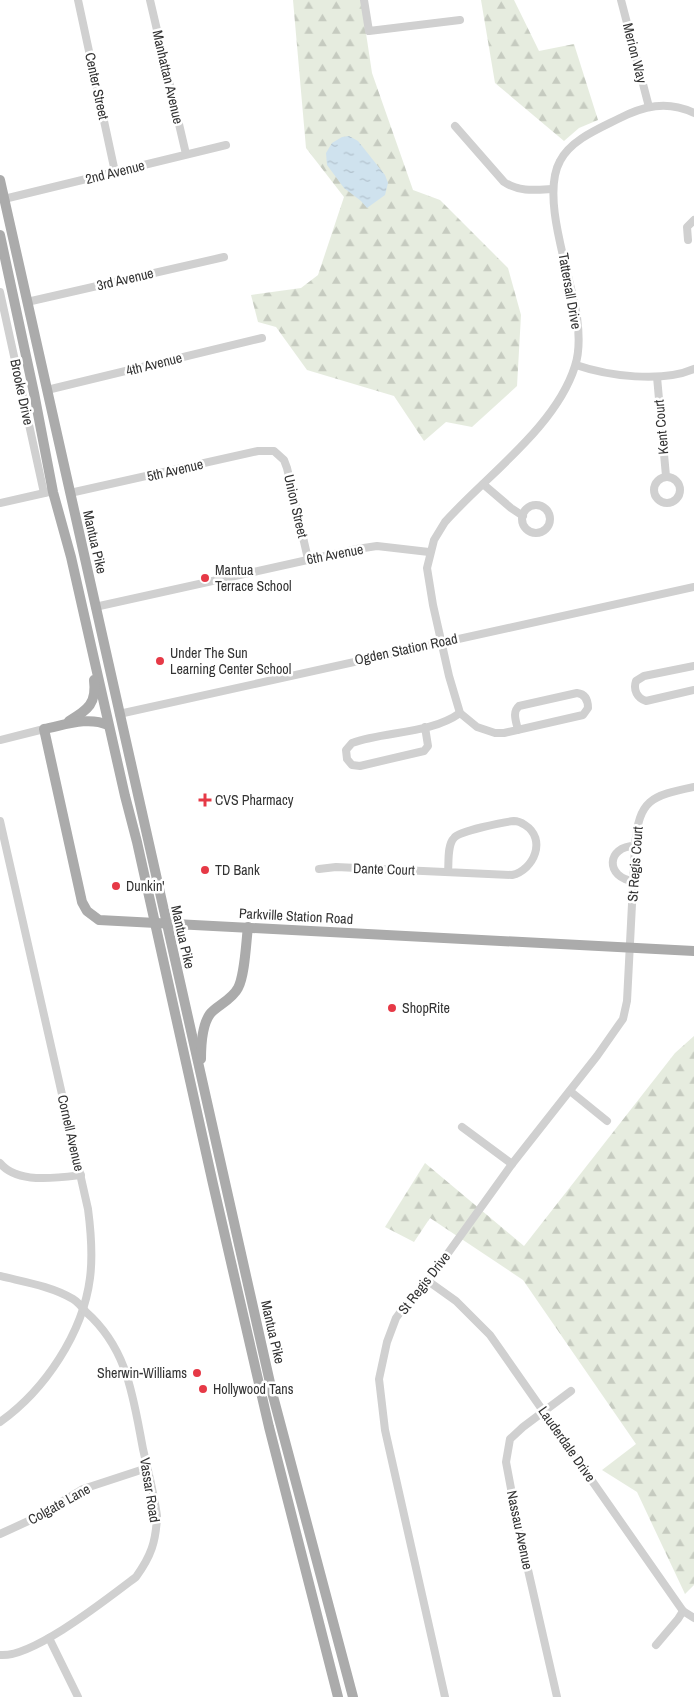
<svg xmlns="http://www.w3.org/2000/svg" width="694" height="1697" font-family="'Archivo Narrow',sans-serif">
<style>
.forest{fill:url(#forest-firs)}
.water{fill:url(#water-ripples)}
.lines{fill:none;stroke-linecap:round;stroke-linejoin:round}
.minor{stroke:#d0d0d0;stroke-width:8}
.major{stroke:#ababab;stroke-width:10}
.poi-dot{fill:#e63946;stroke:#fff;stroke-width:2}
.labels{text-anchor:middle;stroke-width:5;stroke-linejoin:round;paint-order:stroke}
.street-label{font-size:14px;fill:#333;stroke:#fff}
.poi-label{font-size:14px;fill:#333;stroke:#fff;text-anchor:start}
</style>
<defs>
<pattern id="forest-firs" width="22" height="20" patternUnits="userSpaceOnUse" patternTransform="scale(1.25)"><rect width="22" height="20" fill="#e6ecdf"/><path d="M5 1l3.5 6h-7zM16 11l3.5 6h-7z" fill="#c6cbc0"/></pattern>
<pattern id="water-ripples" width="26" height="14" patternUnits="userSpaceOnUse" patternTransform="scale(1.25)"><rect width="26" height="14" fill="#cfe2ee"/><path d="M2 4q2-2 4 0t4 0M15 11q2-2 4 0t4 0" fill="none" stroke="#b2c2cd"/></pattern>
</defs>
<rect width="100%" height="100%" fill="#fff"/>
<g class="forest">
<polygon points="293,0 361,0 372,73 413,190 440,200 508,268 521,315 517,386 472,427 446,422 424,441 394,396 307,370 276,327 258,322 251,295 301,288 318,275 344,197 306,148"/>
<polygon points="481,0 514,0 539,51 574,44 598,120 579,128 564,141 495,83"/>
<polygon points="694,1036 694,1585 685,1594 637,1492 602,1470 636,1444 523,1280 430,1218 414,1242 385,1227 425,1163 524,1246 675,1053"/>
</g>
<polygon class="water" points="349,136 358,141 385,175 388,183 385,195 367,208 361,201 344,188 327,165 326,153 332,143 342,137"/>
<g class="lines">
<g class="minor">
<polyline points="78,0 115,172"/>
<polyline points="150,0 186,154"/>
<polyline points="364,0 369,31 460,20"/>
<polyline points="621,0 649,107"/>
<path d="M455,126L504,182C519,192 535,190 552,189"/>
<polyline points="4,199 226,145"/>
<polyline points="688,240 687,227 694,220"/>
<polyline points="0,292 44,493"/>
<polyline points="27,302 224,257"/>
<path d="M576,365C608,376 662,383 694,369"/>
<polyline points="657,377 666,476"/>
<polyline points="47,390 262,338"/>
<circle cx="667" cy="490" r="13"/>
<polyline points="483,484 511,508 523,516"/>
<polyline points="70,493 258,451 274,451 284,460 287,468 308,559"/>
<polyline points="0,503 49,492"/>
<circle cx="536" cy="519" r="14"/>
<polyline points="95,607 357,549 377,546 429,552"/>
<path d="M694,666L644,676L636,681C633,690 637,698 646,701L694,690"/>
<polyline points="119,714 694,587"/>
<path d="M425,727L428,746L424,751L360,766L352,765L347,759L346,750L352,743C386,731 431,734 460,713"/>
<path d="M518,730C516,721 512,712 519,706L577,693C585,694 588,700 588,708L583,715L504,733H495L477,727L460,713L449,676L433,605L427,568L434,540L445,522C486,476 556,427 575,366C580,351 579,332 577,317C571,276 540,197 560,161C571,140 598,129 618,119C643,106 667,100 694,113"/>
<polyline points="0,740 44,729"/>
<path d="M0,821L88,1209C91,1232 93,1255 90,1278C83,1333 45,1390 0,1422"/>
<path d="M319,869L336,867L512,875C534,870 547,839 525,825C522,823 518,821 514,821C504,822 459,831 454,838C447,845 449,862 448,872"/>
<path d="M634,881C605,878 606,846 635,846"/>
<polyline points="570,1091 607,1121"/>
<polyline points="462,1127 512,1164"/>
<path d="M0,1163C17,1184 57,1178 81,1175"/>
<path d="M0,1276C24,1282 51,1286 73,1299C78,1302 82,1307 86,1312C128,1349 133,1397 143,1449C148,1471 154,1493 157,1516C156,1542 151,1556 136,1577C108,1598 33,1658 0,1655"/>
<polyline points="428,1281 456,1301 490,1335 683,1611 694,1618"/>
<polyline points="0,1534 35,1518 83,1489 147,1468"/>
<polyline points="49,1638 78,1697"/>
<polyline points="656,1645 678,1619 683,1611"/>
<path d="M445,1697L385,1430L379,1379L387,1342L396,1318L404,1307L428,1281L512,1164L597,1056L618,1026L623,1019L627,1001L635,846C639,799 651,796 694,787"/>
<polyline points="557,1697 518,1526 506,1462 510,1439 523,1427 571,1391"/>
</g>
<g class="major">
<polyline points="0,180 273,1396 353,1697"/>
<polyline points="0,235 34,393 53,492 71,557 125,796 137,842 213,1184 269,1427 338,1697"/>
<path d="M69,721C88,710 97,703 94,680"/>
<path d="M108,725C88,716 65,725 44,729L82,902L87,911L99,920L694,951"/>
<path d="M201,1059C201,1045 202,1025 210,1014C216,1006 232,1000 238,988C245,975 246,942 248,927"/>
</g>
</g>
<g class="poi-dot">
<circle cx="205" cy="578" r="5"/>
<circle cx="160" cy="661" r="5"/>
<path d="M202.5 792.5h5v5h5v5h-5v5h-5v-5h-5v-5h5z"/>
<circle cx="205" cy="870" r="5"/>
<circle cx="116" cy="886" r="5"/>
<circle cx="392" cy="1008" r="5"/>
<circle cx="197" cy="1373" r="5"/>
<circle cx="203" cy="1389" r="5"/>
</g>
<g class="labels">
<g class="street-label">
<text transform="translate(635 53) rotate(76)" y="5">Merion Way</text>
<text transform="translate(168 77) rotate(77)" y="5">Manhattan Avenue</text>
<text transform="translate(97 86) rotate(78)" y="5">Center Street</text>
<text transform="translate(115 172) rotate(-14)" y="5">2nd Avenue</text>
<text transform="translate(125 279) rotate(-13)" y="5">3rd Avenue</text>
<text transform="translate(570 291) rotate(80)" y="5">Tattersall Drive</text>
<text transform="translate(154 364) rotate(-14)" y="5">4th Avenue</text>
<text transform="translate(22 392) rotate(78)" y="5">Brooke Drive</text>
<text transform="translate(661 427) rotate(-95)" y="5">Kent Court</text>
<text transform="translate(175 470) rotate(-13)" y="5">5th Avenue</text>
<text transform="translate(296 506) rotate(77)" y="5">Union Street</text>
<text transform="translate(95 542) rotate(77)" y="5">Mantua Pike</text>
<text transform="translate(335 554) rotate(-11)" y="5">6th Avenue</text>
<text transform="translate(406 649) rotate(-12)" y="5">Ogden Station Road</text>
<text transform="translate(635 864) rotate(-86)" y="5">St Regis Court</text>
<text transform="translate(384 869) rotate(2)" y="5">Dante Court</text>
<text transform="translate(296 916) rotate(3)" y="5">Parkville Station Road</text>
<text transform="translate(183 937) rotate(77)" y="5">Mantua Pike</text>
<text transform="translate(71 1133) rotate(77)" y="5">Cornell Avenue</text>
<text transform="translate(424 1283) rotate(-52)" y="5">St Regis Drive</text>
<text transform="translate(273 1332) rotate(77)" y="5">Mantua Pike</text>
<text transform="translate(567 1444) rotate(55)" y="5">Lauderdale Drive</text>
<text transform="translate(150 1490) rotate(81)" y="5">Vassar Road</text>
<text transform="translate(59 1504) rotate(-29)" y="5">Colgate Lane</text>
<text transform="translate(520 1530) rotate(78)" y="5">Nassau Avenue</text>
</g>
<g class="poi-label">
<text x="215" y="575">Mantua<tspan x="215" dy="16">Terrace School</tspan></text>
<text x="170" y="658">Under The Sun<tspan x="170" dy="16">Learning Center School</tspan></text>
<text x="215" y="805">CVS Pharmacy</text>
<text x="215" y="875">TD Bank</text>
<text x="126" y="891">Dunkin'</text>
<text x="402" y="1013">ShopRite</text>
<text x="187" y="1378" text-anchor="end">Sherwin-Williams</text>
<text x="213" y="1394">Hollywood Tans</text>
</g>
</g>
</svg>
